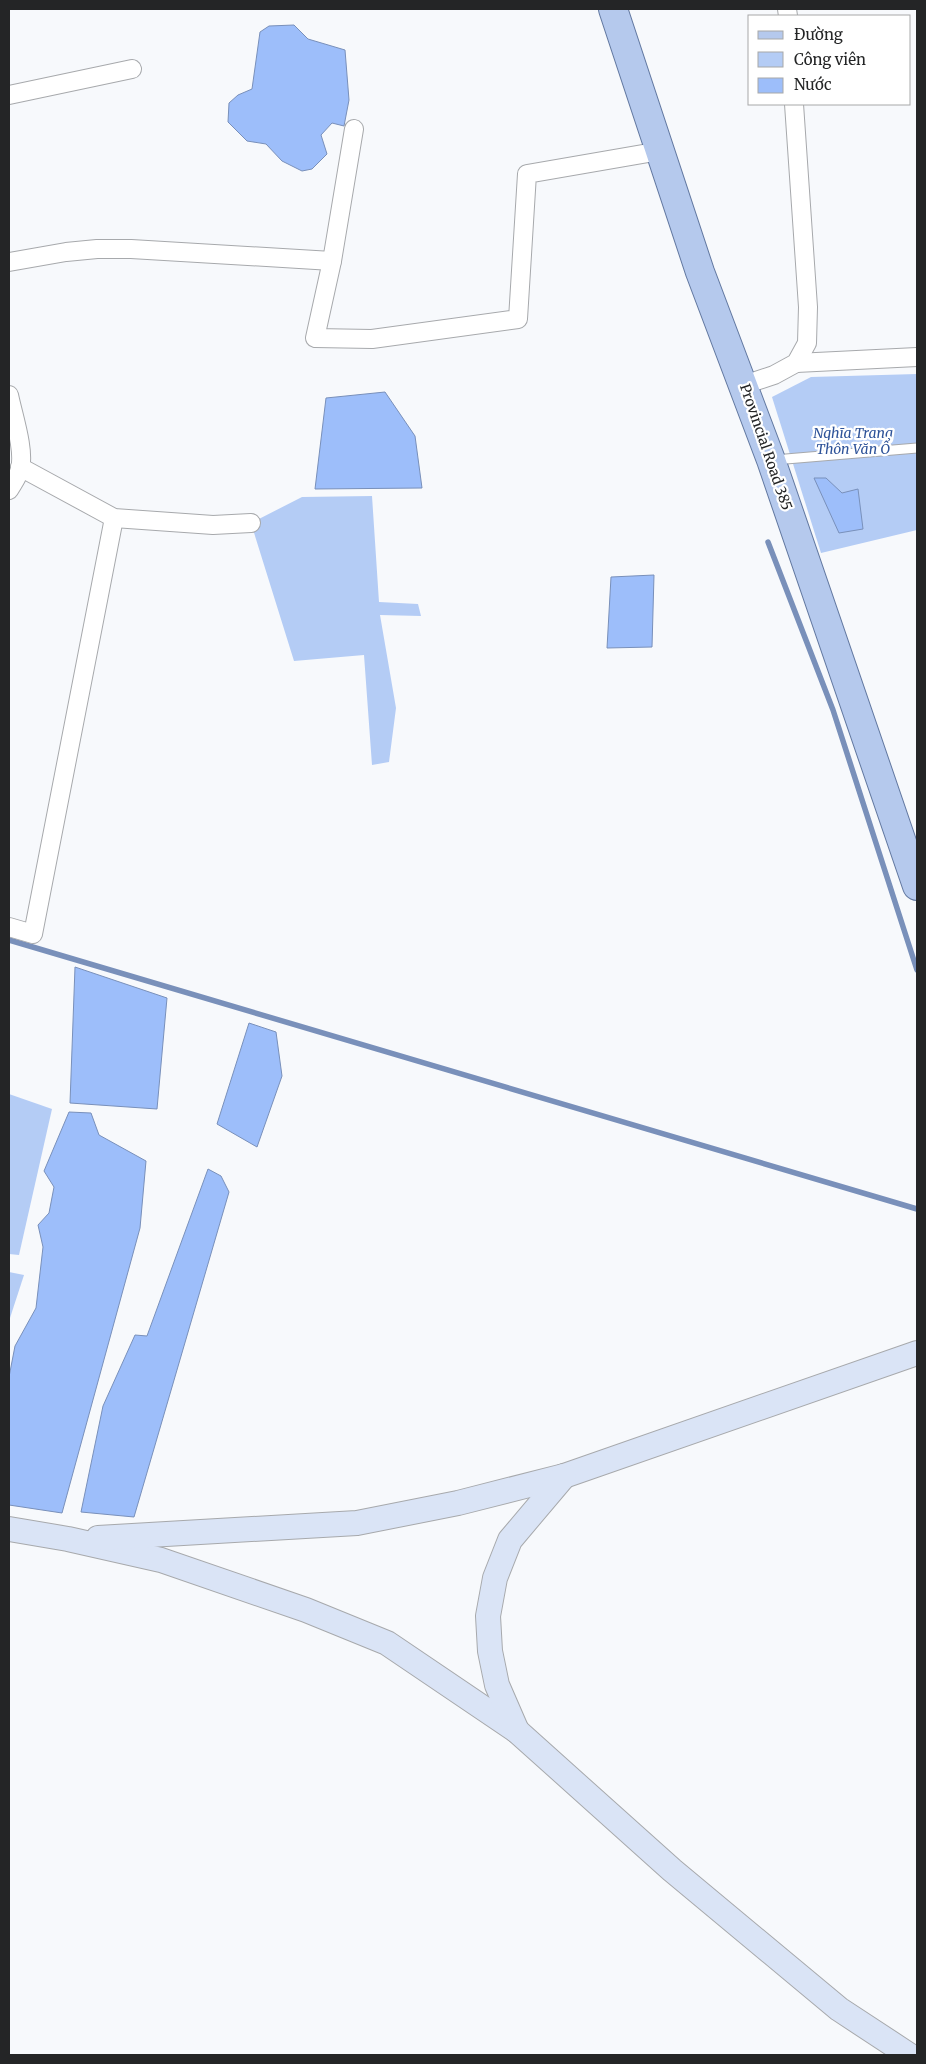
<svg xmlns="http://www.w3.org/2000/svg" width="926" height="2064" font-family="Merriweather,serif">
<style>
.green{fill:#b4ccf5}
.water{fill:#9dbefa;stroke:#7990ba}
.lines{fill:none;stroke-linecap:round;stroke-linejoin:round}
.stream{stroke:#7990ba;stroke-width:5.5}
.lane-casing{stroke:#a7a9ac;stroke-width:11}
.street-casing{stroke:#a7a9ac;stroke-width:20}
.secondary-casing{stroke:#a7a9ac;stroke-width:26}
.primary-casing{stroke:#6278a0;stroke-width:30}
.lane{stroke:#fff;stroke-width:9}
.street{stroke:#fff;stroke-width:18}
.secondary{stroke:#dae4f6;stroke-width:24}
.primary{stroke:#b5c9ed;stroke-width:28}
.labels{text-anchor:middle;stroke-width:4.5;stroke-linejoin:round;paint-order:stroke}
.park-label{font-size:14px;font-style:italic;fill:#2e5399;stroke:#fff}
.street-label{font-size:14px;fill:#242526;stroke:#fff}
</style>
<rect width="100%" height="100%" fill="#f7f9fc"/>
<g class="green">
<polygon points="917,374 917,530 821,553 772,397 811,377"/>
<polygon points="372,496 379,602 418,604 421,616 380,615 396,708 389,762 372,765 364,655 294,661 251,523 302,497"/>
<polygon points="9,1094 52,1109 19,1255 9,1254"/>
<polygon points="9,1272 24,1275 9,1321"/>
</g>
<g class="water">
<polygon points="294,25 308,39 345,50 349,100 344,126 332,123 321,135 327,154 312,169 302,171 282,161 266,144 247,141 228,122 229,103 238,95 252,89 260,32 269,26"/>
<polygon points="385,392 415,436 422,488 315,489 326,398"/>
<polygon points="814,478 826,478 842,493 858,489 863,529 839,533"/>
<polygon points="654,575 652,647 607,648 611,577"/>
<polygon points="75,967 167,998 157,1109 70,1103"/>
<polygon points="249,1023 276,1032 282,1076 257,1147 217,1124"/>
<polygon points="69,1112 91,1113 99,1135 146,1161 140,1228 62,1513 9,1505 9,1377 15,1346 36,1308 43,1247 38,1225 49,1213 54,1187 44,1171"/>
<polygon points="208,1169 221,1176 229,1192 134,1517 81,1512 103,1406 135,1335 147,1336"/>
</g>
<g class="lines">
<g class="stream">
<polyline points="768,542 833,710 917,970"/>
<polyline points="9,940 917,1209"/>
</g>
<g class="lane-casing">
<polyline id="lane" points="774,460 917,448"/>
</g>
<g class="street-casing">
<g id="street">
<polyline points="787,9 788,16"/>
<polyline points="9,95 132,69"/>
<polyline points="354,129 332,261 315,338 372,339 518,319 527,174 660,151"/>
<polyline points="9,262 66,252 97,249 131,249 332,261"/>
<polyline points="796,363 917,357"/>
<polyline points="744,385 774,375 796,363 807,343 808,307 794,104"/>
<path d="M9,395C13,415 25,450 20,469C18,477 13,483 9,490"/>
<polyline points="20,467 114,518 213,525 251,523"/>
<polyline points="9,927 33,934 114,518"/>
</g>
</g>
<g class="secondary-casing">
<g id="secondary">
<polyline points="9,1529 68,1539 161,1560 306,1610 387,1643 517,1731 672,1870 839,2009 909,2055"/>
<polyline points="98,1538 357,1523 458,1503 564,1476 917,1353"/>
<polyline points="517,1731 497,1685 490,1651 488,1616 495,1578 510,1540 564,1476"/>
</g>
</g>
<g class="primary-casing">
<polyline id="primary" points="613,9 700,272 771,460 917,886"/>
</g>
<use href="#lane" class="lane"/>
<use href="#street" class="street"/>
<use href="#secondary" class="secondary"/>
<use href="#primary" class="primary"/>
</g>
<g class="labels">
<g class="park-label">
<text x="853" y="438">Nghĩa Trang<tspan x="853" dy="16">Thôn Văn Ổ</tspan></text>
</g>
<g class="street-label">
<text transform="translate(766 447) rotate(71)" y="5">Provincial Road 385</text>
</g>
</g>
<rect width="926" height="2064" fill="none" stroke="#242526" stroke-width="20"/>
<rect x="748" y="15" width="162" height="90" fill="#ffffff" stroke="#a7a8a8"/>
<rect x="758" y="31" width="25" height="8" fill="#b5c9ed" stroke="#a7a8a8"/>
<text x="794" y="40" font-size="15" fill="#242526">Đường</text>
<rect x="758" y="52" width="25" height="15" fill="#b4ccf5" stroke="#a7a8a8"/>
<text x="794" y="65" font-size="15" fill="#242526">Công viên</text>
<rect x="758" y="78" width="25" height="15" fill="#9dbefa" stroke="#a7a8a8"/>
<text x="794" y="90" font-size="15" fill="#242526">Nước</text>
</svg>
